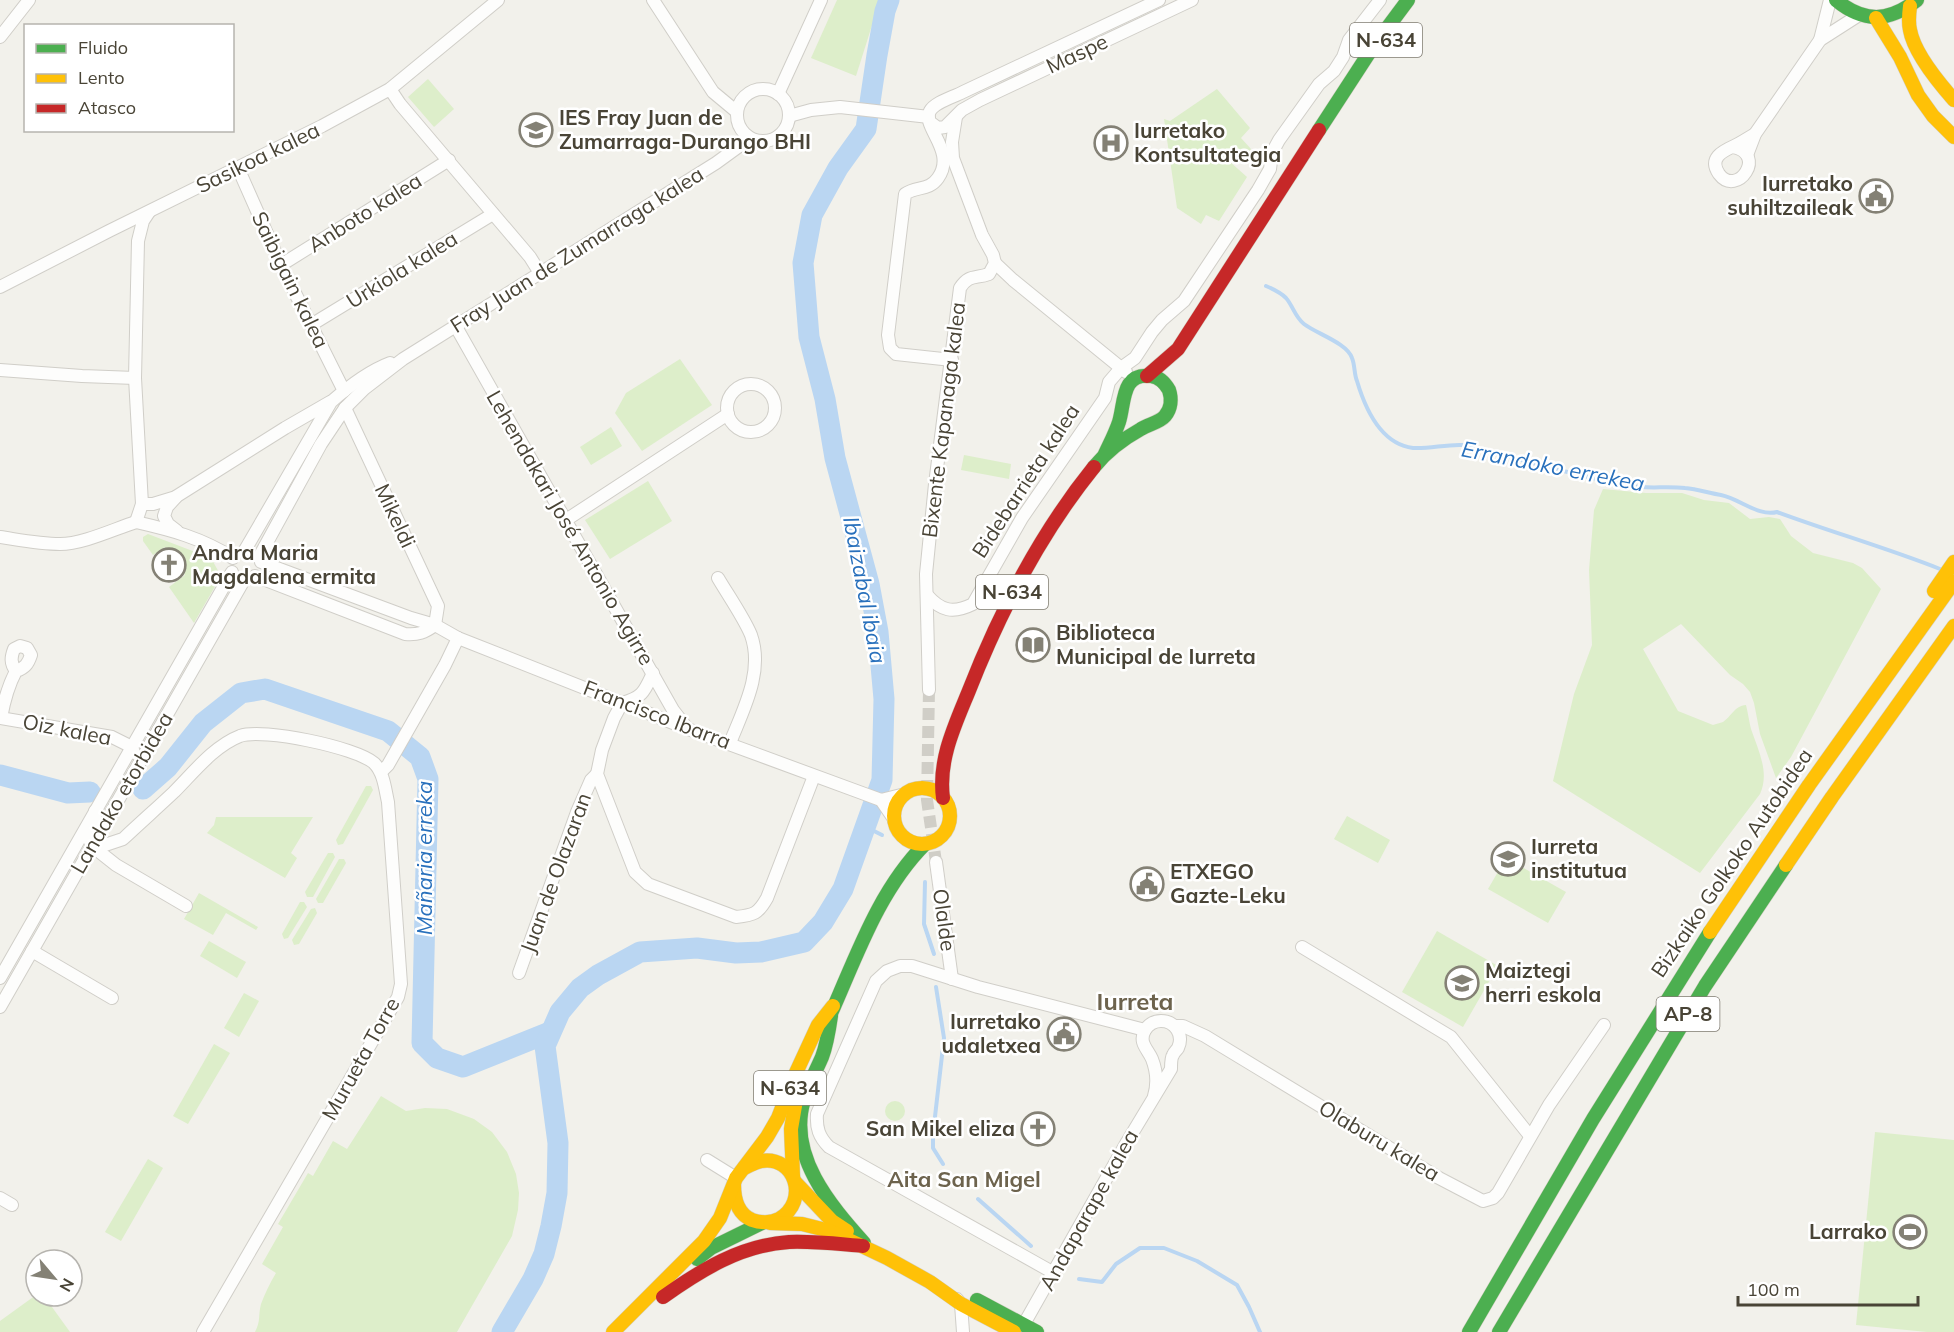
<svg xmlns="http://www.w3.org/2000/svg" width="1954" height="1332" font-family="Mulish,sans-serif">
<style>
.green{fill:#ddeeca}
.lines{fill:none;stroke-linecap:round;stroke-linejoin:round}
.stream{stroke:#bad6f2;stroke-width:4}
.river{stroke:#bad6f2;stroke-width:21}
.street-tunnel{stroke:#d0cec7;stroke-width:12;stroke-dasharray:12 6;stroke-linecap:butt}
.street-casing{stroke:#d0cec8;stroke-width:14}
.fast-casing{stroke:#d2cfc2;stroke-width:15}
.slow-casing{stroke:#d2cfc2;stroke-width:15}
.jam-casing{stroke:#d2cfc2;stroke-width:15}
.street{stroke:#fdfdfc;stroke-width:12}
.fast{stroke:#4caf50;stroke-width:14}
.slow{stroke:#ffc107;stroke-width:14}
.jam{stroke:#c62828;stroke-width:14}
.labels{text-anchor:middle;stroke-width:5;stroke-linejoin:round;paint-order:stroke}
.shield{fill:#fff;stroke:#807c72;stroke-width:1.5}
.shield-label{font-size:20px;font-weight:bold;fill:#494436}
.street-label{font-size:21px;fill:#494436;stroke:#fff}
.poi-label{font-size:21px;font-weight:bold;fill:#494436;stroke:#fff;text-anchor:start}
.water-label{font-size:22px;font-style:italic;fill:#2870bc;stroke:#fff}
.neighbourhood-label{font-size:22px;font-weight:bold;fill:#6d634d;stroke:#fff}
.quarter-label{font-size:24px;font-weight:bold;fill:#6d634d;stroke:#fff}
</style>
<rect width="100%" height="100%" fill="#f2f1eb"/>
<g class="green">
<polygon points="837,0 880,0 856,76 811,58"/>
<polygon points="428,79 454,109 434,127 408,97"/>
<polygon points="1217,89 1250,128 1241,138 1251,149 1243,159 1235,153 1229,161 1247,177 1219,221 1206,215 1201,224 1177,208 1164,119 1170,121"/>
<polygon points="680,359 712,405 642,451 615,413 626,393"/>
<polygon points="611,427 622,446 591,465 580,447"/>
<polygon points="964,455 1011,464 1009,479 961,470"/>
<polygon points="648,481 672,521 610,559 585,520"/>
<path d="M1603,489L1646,493H1682L1704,500L1729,503L1750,519L1769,517L1780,519L1791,536L1813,553L1853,563L1862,568L1881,589L1791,757L1776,778L1760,734L1754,703L1750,692L1743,684L1730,675L1681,624L1643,649L1678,711L1713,725C1716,724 1720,723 1723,722C1732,716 1734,706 1746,705C1748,713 1749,721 1751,729C1758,750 1770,772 1760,794L1700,873L1553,781L1574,694L1592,645L1589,570L1594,510Z"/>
<polygon points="148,534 211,558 221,576 194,623 169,587 185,575 165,547 153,555 143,541 143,537"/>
<polygon points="366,786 371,786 373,790 343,844 338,845 336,840"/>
<polygon points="1347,816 1390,840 1378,863 1334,839"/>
<polygon points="216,817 313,817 291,853 297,858 285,878 207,833 214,825"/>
<polygon points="328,853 333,853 335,857 313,897 307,897 305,892"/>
<polygon points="1506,858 1566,892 1548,923 1488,889"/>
<polygon points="339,859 344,859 346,863 323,903 318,903 316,899"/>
<polygon points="199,893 258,927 256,930 226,913 213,935 184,919"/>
<polygon points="300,902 304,902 307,907 288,938 284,939 282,934"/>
<polygon points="315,908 317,913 299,944 294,945 292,940 311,909"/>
<polygon points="1437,931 1498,966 1463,1027 1402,992"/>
<polygon points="209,941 246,962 237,978 200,956"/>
<polygon points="244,993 259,1001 239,1037 224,1028"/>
<polygon points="214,1044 230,1053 188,1124 173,1116"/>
<path d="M381,1096L406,1111L425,1108L447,1109L474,1119L492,1132L507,1152L516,1174L519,1193L518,1210L512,1236L457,1332H255C261,1321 258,1315 261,1304C265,1293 270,1283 276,1273L262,1264L283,1227L278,1224L308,1173L313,1176L333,1141L347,1149Z"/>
<circle cx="895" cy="1111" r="10"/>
<polygon points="1875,1132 1954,1140 1954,1332 1927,1332 1856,1325"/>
<polygon points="148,1159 163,1168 121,1241 105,1232"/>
<polygon points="36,1295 44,1296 70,1332 0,1332 0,1321"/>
</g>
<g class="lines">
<g class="stream">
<path d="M1266,286C1273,289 1281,293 1286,298C1293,306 1295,317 1304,324C1317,334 1347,343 1352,358C1355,365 1354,374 1357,381C1365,408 1381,444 1413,448C1430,449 1446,444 1463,445C1519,458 1573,476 1630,486C1648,489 1667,486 1685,488C1697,489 1709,493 1721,495C1740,499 1759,517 1777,512C1831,532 1887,548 1940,569"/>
<polyline points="866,827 882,835"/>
<polyline points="925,882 924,924 934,954"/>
<polyline points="936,987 944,1038 933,1134 933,1148 943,1164"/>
<polyline points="978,1199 1031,1246"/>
<polyline points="1079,1279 1102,1282 1116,1264 1140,1248 1164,1248 1197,1261 1237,1285 1249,1307 1260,1332"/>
</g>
<g class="river">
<polyline points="0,775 68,793 90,792"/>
<polyline points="143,789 168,767 203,723 241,693 265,689 388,731 420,757 428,779 422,1043 437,1058 463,1067 550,1032"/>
<polyline points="502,1332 533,1279 544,1254 551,1226 557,1193 558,1143 545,1046 560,1012 580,988 598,975 640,952 697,948 736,953 761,952 804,942 823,922 843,889 882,780 884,699 878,632 869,584 835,458 825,399 809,337 803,263 812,215 838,168 866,129 877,55 885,11 889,0"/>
</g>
<polyline class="street-tunnel" points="929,690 927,800 936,862"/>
<g class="street-casing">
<g id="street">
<polyline points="653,0 713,92 737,112"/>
<polyline points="0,37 29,0"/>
<polyline points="1820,40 1830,0"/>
<polyline points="390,89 400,104 530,257 540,273"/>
<circle cx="763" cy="115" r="26"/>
<polyline points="778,94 821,0"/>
<polyline points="789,116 811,110 840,107 929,117"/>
<polyline points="930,122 938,128 945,127 962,110 980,100 1192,0"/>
<path d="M1733,147C1768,154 1737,198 1719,174C1708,158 1723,151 1734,146C1741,143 1748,138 1755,134"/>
<polyline points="1747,155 1755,134 1820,40 1859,15"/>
<polyline points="238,168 281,265 344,391"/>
<polyline points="995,263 1013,280 1126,372"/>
<polyline points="281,265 449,160"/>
<polyline points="0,287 109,231 322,126 390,89 498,0"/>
<polyline points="311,325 493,214"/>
<polyline points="455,325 673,710 687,728"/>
<path d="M952,360L896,354L890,348L888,335L905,194C916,186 929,191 938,178C957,151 921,127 930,111C935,102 954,97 963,92L1159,0"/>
<polyline points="0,370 82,376 135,378"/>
<circle cx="751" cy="408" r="24"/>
<polyline points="345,408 438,606 435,625"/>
<polyline points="142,504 153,504 176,497"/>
<polyline points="566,520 728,414"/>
<polyline points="136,522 142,504 135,378 138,241 143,221 149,212"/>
<path d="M136,522C171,530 202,538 233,558"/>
<polyline points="177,531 168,524 164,516 167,507 177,496 285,428 330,402"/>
<path d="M0,537C20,540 40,544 60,544C83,544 114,529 136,522"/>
<path d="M245,550L331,402C348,387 369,371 390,363"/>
<polyline points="259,557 321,444 345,408 364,389 403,359 716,163 738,147 747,136"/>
<polyline points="261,562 411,618 435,625 458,638 688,729 881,800 894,819"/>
<path d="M255,576L405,634C418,635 424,633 435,625"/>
<path d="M718,578C728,595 744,618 751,635C764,672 743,710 730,743"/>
<path d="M927,595C941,611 953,614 973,604L1022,518L1105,398L1109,382L1121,368L1135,358L1152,332L1162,320L1184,301L1258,190L1270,169L1272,153L1279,140L1319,84L1334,71L1343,57L1349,40L1380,0"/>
<path d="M653,673C644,692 643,697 622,703L614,718L602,750L597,774L635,872L648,884L736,917C754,915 758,914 767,898L814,776"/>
<path d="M929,690L926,574L935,484L960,288C969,274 975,279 989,274L995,263L993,255L982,235L953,158L952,142L956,117"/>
<polyline points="0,718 112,737 132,747 134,753"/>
<path d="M1,718C4,701 8,686 16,671C25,668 28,664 31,655L27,648L20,646L14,649C11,657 10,663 16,671"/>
<polyline points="381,772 388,765 445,665 458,638"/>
<polyline points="881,800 905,794"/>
<path d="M95,811V823L88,837L92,846L105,845L123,839C140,823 157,808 174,792C193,773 214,746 240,736C263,728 355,747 374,763C384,773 385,789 388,802L401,984L398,997L203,1332"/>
<polyline points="92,846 116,865 186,906"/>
<polyline points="936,862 952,979"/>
<polyline points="1302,947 1451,1037 1530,1136"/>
<polyline points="32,951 112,998"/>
<polyline points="519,973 577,812 591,780 597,774"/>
<polyline points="0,978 232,572"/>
<polyline points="0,1007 244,580"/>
<polyline points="1175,1026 1183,1026 1205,1036 1439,1178 1483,1201 1493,1198 1498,1193 1549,1105 1604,1025"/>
<polyline points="707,1160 736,1178"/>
<polyline points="0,1198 12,1205"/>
<path d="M1054,1273L829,1147C819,1137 816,1128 817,1114L876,981L887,971L900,966H912L978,987L1145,1030"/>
<polyline points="957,1299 961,1304 963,1332"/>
<path d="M1024,1324L1127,1142L1171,1069C1171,1065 1171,1058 1173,1055C1174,1052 1177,1050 1178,1048C1184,1035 1175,1021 1161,1021C1155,1021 1149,1024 1145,1030C1138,1043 1148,1049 1152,1059C1157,1072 1158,1083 1154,1096"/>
</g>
</g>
<g class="fast-casing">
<g id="fast">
<path d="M1836,0C1864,23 1889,22 1917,0"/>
<polyline points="1319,130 1373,47 1408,0"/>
<path d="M1094,467C1107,451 1123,439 1141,429C1148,424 1159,423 1165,416C1171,409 1172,399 1169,390C1165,383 1159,377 1151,376C1121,372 1125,403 1119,422C1115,434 1109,445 1104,456"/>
<path d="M831,1016C829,1030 827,1044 822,1057C816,1071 808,1085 804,1100C787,1155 830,1205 864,1243"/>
<path d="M829,1018C856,958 878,891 925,844"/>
<polyline points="697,1259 711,1248 762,1223"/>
<polyline points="977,1300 1037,1332"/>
<polyline points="1469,1332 1593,1119 1710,932"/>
<polyline points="1499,1332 1705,986 1786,865"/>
</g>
</g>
<g class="slow-casing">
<g id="slow">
<path d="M1910,6C1909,14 1908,22 1910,30C1914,53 1939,83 1954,100"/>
<polyline points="1876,18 1900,57 1918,95 1933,116 1954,137"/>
<polyline points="1934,591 1954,562"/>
<circle cx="922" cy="816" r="28"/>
<polyline points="1786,865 1832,797 1954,626"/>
<polyline points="1710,932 1809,785 1954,582"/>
<polyline points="793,1176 791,1129 796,1100"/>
<polyline points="795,1182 832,1221 847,1231"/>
<path d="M734,1185C734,1199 738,1214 752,1220C760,1223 771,1223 779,1219C810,1201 795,1155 761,1161C755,1162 749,1166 744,1168"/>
<polyline points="770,1223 802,1224 830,1231 887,1258 930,1282 961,1304 1014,1332"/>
<polyline points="613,1332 704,1241 720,1218 736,1178 767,1137 778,1118 794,1077 818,1025 833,1006"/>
</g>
</g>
<g class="jam-casing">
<g id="jam">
<polyline points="1147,376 1178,349 1319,130"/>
<path d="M943,798C938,761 954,727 968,693C1000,611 1039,535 1094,467"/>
<path d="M663,1297C701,1270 741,1245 789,1242C814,1241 838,1244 863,1246"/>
</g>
</g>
<use href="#street" class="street"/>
<use href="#fast" class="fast"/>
<use href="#slow" class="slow"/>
<use href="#jam" class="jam"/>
</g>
<defs>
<g id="school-ring" transform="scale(1.725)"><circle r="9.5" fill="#fff" stroke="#848175" stroke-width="1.5"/><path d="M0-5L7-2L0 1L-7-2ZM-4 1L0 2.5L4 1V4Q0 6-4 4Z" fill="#848175"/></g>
<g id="hospital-ring" transform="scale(1.725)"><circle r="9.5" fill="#fff" stroke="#848175" stroke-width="1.5"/><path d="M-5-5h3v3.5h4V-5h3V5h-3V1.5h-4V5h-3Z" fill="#848175"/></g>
<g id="civic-ring" transform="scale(1.725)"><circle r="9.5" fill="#fff" stroke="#848175" stroke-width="1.5"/><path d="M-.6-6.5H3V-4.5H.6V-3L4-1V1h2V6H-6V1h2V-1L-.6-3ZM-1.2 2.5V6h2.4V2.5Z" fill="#848175"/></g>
<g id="church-ring" transform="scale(1.725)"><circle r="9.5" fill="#fff" stroke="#848175" stroke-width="1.5"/><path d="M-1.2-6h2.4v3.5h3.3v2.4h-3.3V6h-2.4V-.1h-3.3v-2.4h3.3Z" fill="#848175"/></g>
<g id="library-ring" transform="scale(1.725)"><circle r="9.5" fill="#fff" stroke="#848175" stroke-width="1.5"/><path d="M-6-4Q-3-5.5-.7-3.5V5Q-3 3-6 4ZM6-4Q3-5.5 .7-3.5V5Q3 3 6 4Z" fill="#848175"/></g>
<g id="stadium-ring" transform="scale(1.725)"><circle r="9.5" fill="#fff" stroke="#848175" stroke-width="1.5"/><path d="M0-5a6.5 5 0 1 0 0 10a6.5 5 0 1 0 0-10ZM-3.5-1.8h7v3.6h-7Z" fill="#848175"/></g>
</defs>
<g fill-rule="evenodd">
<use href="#school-ring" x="536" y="130"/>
<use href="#hospital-ring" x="1111" y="143"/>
<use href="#civic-ring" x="1876" y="196"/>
<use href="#church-ring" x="169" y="565"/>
<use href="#library-ring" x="1033" y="645"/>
<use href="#school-ring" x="1508" y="859"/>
<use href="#civic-ring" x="1147" y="884"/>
<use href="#school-ring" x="1462" y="983"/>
<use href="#civic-ring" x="1064" y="1034"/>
<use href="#church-ring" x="1038" y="1129"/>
<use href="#stadium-ring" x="1910" y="1232"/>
</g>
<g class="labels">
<g class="shield">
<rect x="1350" y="23" width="72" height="34" rx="4.5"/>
<rect x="976" y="575" width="72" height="34" rx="4.5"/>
<rect x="1656.5" y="997" width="63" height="34" rx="4.5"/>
<rect x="754" y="1071" width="72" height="34" rx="4.5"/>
</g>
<g class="shield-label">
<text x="1386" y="47">N-634</text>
<text x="1012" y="599">N-634</text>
<text x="1688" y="1021">AP-8</text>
<text x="790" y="1095">N-634</text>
</g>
<g class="street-label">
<text transform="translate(1077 54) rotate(-25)" y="7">Maspe</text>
<text transform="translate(258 158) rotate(-26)" y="7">Sasikoa kalea</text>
<text transform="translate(365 213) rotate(-32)" y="7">Anboto kalea</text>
<text transform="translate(577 250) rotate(-32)" y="7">Fray Juan de Zumarraga kalea</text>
<text transform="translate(402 270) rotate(-32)" y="7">Urkiola kalea</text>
<text transform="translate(290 280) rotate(64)" y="7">Saibigain kalea</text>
<text transform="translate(944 420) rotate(-83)" y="7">Bixente Kapanaga kalea</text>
<text transform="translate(1026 481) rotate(-57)" y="7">Bidebarrieta kalea</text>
<text transform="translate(395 516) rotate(65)" y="7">Mikeldi</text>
<text transform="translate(570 528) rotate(60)" y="7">Lehendakari José Antonio Agirre</text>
<text transform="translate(657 715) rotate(21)" y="7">Francisco Ibarra</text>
<text transform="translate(67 730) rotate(11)" y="7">Oiz kalea</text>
<text transform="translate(122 793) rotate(-60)" y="7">Landako etorbidea</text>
<text transform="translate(1732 863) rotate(-56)" y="7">Bizkaiko Golkoko Autobidea</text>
<text transform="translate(556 873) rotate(-70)" y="7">Juan de Olazaran</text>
<text transform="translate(944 920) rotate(82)" y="7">Olalde</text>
<text transform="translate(361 1059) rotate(-61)" y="7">Murueta Torre</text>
<text transform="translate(1379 1141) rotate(31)" y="7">Olaburu kalea</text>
<text transform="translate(1089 1210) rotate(-61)" y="7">Andaparape kalea</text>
</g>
<g class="poi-label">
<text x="559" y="125">IES Fray Juan de<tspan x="559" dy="24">Zumarraga-Durango BHI</tspan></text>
<text x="1134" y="138">Iurretako<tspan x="1134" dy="24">Kontsultategia</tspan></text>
<text x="1853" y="191" text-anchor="end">Iurretako<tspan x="1853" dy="24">suhiltzaileak</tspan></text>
<text x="192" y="560">Andra Maria<tspan x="192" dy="24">Magdalena ermita</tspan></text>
<text x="1056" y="640">Biblioteca<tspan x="1056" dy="24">Municipal de Iurreta</tspan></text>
<text x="1531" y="854">Iurreta<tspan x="1531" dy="24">institutua</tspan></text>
<text x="1170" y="879">ETXEGO<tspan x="1170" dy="24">Gazte-Leku</tspan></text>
<text x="1485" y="978">Maiztegi<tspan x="1485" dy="24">herri eskola</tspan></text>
<text x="1041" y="1029" text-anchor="end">Iurretako<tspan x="1041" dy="24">udaletxea</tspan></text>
<text x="1015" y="1136" text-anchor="end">San Mikel eliza</text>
<text x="1887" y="1239" text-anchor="end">Larrako</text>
</g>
<g class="water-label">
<text transform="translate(1553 466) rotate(11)" y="8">Errandoko errekea</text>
<text transform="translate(865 590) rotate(79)" y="8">Ibaizabal ibaia</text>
<text transform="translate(424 858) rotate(-90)" y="8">Mañaria erreka</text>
</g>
<g class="neighbourhood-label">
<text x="964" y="1187">Aita San Migel</text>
</g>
<g class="quarter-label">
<text x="1135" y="1010">Iurreta</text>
</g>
</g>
<rect x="24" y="24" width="210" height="108" fill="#ffffff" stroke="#b6b4af" stroke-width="1.5"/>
<rect x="36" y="44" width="30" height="9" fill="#4caf50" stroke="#b6b4af" stroke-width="1.5"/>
<text x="78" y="54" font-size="18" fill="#494436">Fluido</text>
<rect x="36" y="74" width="30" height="9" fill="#ffc107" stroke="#b6b4af" stroke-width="1.5"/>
<text x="78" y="84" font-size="18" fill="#494436">Lento</text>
<rect x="36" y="104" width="30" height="9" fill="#c62828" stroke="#b6b4af" stroke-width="1.5"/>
<text x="78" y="114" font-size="18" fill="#494436">Atasco</text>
<g transform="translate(54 1278) rotate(119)"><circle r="28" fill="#ffffff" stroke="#b6b4af" stroke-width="1.5"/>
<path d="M0-4.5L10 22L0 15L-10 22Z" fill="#848175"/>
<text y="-9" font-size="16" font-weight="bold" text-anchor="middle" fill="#494436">N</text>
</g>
<path d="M1738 1296v9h180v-9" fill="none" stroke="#494436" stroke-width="3"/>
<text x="1747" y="1296" font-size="18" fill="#494436" stroke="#ffffff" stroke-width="4.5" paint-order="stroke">100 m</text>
</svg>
